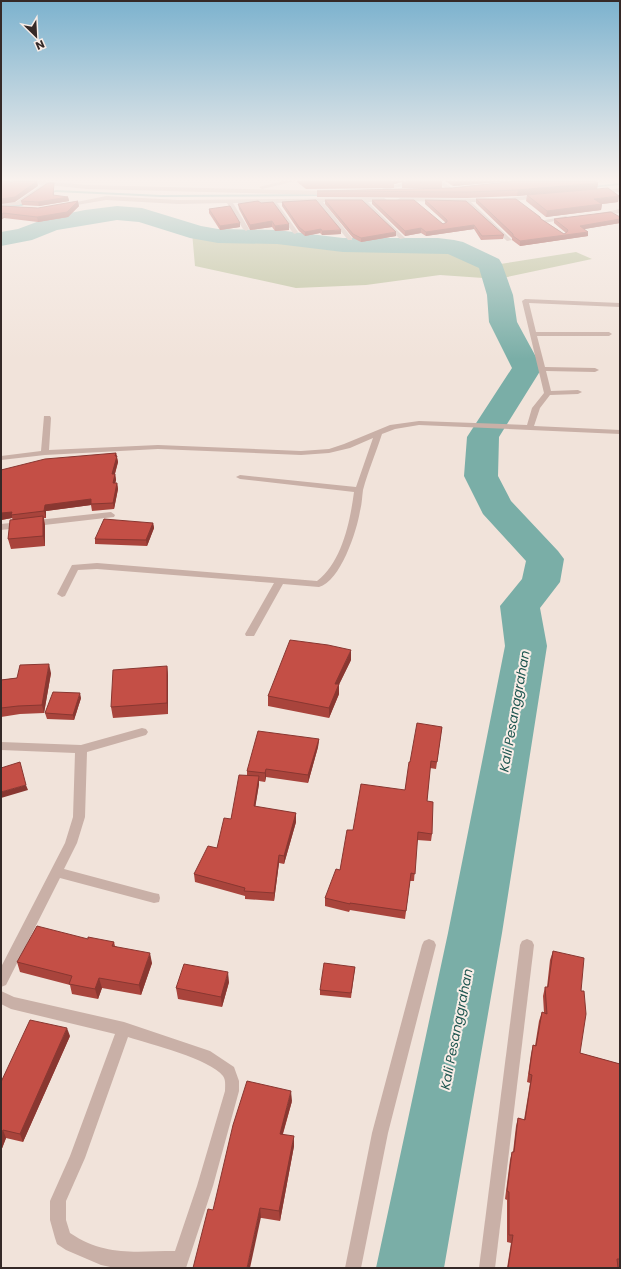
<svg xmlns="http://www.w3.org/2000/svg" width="621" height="1269" font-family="Poppins,sans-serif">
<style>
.green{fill:#bac09b}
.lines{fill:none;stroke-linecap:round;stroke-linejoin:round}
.stream{fill:#7aaea7;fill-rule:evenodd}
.river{fill:#7aaea7;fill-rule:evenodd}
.minor{fill:#c9b0a7;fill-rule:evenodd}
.wall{fill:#a9443c}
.shaded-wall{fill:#893731}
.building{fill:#c44f46;stroke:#893731}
.labels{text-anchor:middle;stroke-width:4;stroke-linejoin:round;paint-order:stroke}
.water-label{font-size:13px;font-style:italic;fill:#1e5650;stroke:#f9ede7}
</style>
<rect width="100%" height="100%" fill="#f1e3da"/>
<polygon class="green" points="192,232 219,238 270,235 360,245 429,246 471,251 494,265 576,252 592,259 498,279 440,275 366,285 296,288 195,266"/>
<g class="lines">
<g class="stream">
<polygon points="620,183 620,185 588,188 586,187"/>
<polygon points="56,190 161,195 322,194 324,195 322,196 161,197 56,192 45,195 43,194"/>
<polygon points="29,200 32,201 22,206 1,207 1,205 21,204"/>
</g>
<polygon class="river" points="117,206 142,208 201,226 218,229 277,230 343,238 438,238 454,240 463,242 499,259 502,264 513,295 517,322 542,368 499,437 498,476 511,501 558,551 564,559 560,582 540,608 547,646 502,933 444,1268 376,1268 448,933 505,646 500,606 522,579 526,561 483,514 464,476 467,437 512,368 489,322 487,295 479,268 448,254 343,252 277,244 218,243 190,238 139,222 117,220 57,230 32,240 1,246 1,232 18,229 50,217 85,210"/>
<g class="minor">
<polygon points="17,181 42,181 87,185 329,191 332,193 329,195 87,189 48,185 19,205 1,206 1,202 16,202 42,185"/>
<polygon points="283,181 296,181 262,189 259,187"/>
<polygon points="416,181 430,181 393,188 377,194 374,192 390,186"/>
<polygon points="435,181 441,181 455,190 450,191"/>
<polygon points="620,188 620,192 598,194 595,192"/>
<polygon points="538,195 540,196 540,198 504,202 501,200 504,198"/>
<polygon points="106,196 178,200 384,198 387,200 386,201 368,202 405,238 400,239 362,202 323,202 352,238 352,240 348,240 317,202 277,203 298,232 295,234 293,233 272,203 233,203 249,229 246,231 243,229 227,203 178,204 106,200 65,207 62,205"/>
<polygon points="400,198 490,199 491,200 488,202 471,202 512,240 507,241 465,202 398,201 397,200"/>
<polygon points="620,209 620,213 598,216 595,214"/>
<polygon points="566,216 569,218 568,219 543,223 540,221"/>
<path d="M525,299L620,303V307L529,303L536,332H609L612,334L609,336H537L545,367L595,368L599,370L595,372L546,371L551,391L578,390L582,392L578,394L550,395L540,408L534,426L620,430V434L419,425L395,429L382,434C376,453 368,471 363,490C362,497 362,504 360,511C357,531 340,582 319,587L283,584L254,636H246L245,634L274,583L97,569L78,570L65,596L62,597L57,594L72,565L97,563L317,581C342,562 350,522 354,492L240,479L236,477L240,475L356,487L373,438L350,448L329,453L301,455L158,449L45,455L1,460V456L41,451L44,416H50L51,418L49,450L158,445L301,451L329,449L344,444L390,425L419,421L527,425L532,408L544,393L522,301Z"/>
<polygon points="111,512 115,515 114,517 1,530 1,524"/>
<polygon points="142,728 146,729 148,732 146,735 87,752 85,817 77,843 64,869 154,893 159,894 160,898 159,902 154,903 60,878 6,985 1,987 1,967 65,843 73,817 75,753 1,750 1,742 81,745"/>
<polygon points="429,939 434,941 436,945 388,1133 361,1268 345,1268 372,1133 422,945 424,941"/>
<polygon points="527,939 532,941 534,945 495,1268 479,1268 520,945 522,941"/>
<path d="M1,991L14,997L124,1022L210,1051L234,1067L239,1081V1091L213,1186L186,1268H115L101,1265L66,1250L57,1244L55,1238L50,1220V1201L70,1156L115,1034L11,1009L1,1004ZM128,1037C150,1044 210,1059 223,1076C226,1080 225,1086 225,1091L197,1186L175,1251C135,1251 106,1257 70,1233L66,1220V1201L85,1158Z"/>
</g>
</g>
<g class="wall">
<polygon points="297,181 406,181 394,184 394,188 306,189 297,182"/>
<polygon points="445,181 510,181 453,186"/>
<polygon points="516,181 620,182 597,182 598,183 597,189 517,196 467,198 317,197 317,191 452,188"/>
<polygon points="442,182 442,188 402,188 402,183"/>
<polygon points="54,187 54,196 68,197 69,201 39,206 22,205 21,201"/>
<polygon points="527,195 618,202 602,204 601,210 546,217 526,201"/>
<polygon points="476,199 541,219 564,234 566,233 554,223 554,219 620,217 620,223 584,229 588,236 520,246 512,240 512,238 476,203"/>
<polygon points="325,200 396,236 361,242 353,238 325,204"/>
<polygon points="372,200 443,224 446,223 425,204 425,200 504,235 503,239 481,240 474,229 426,236 421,233 405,236 372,204"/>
<polygon points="282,202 341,234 322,235 320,233 305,236 299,231 282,206"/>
<polygon points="238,204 289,230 275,231 272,227 250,230 239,209"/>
<polygon points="1,206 38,208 79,206 68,217 38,222 4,218"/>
<polygon points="209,209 240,227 220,230 209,213"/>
<polygon points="116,453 118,462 115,474 116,480 115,483 117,483 118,489 114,509 92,511 91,505 46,511 46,518 44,518 45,526 45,546 11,549 8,539 13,520 12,518 1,520 1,470"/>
<polygon points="153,523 154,528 147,546 95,544 95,539"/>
<polygon points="351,660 339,684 339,694 329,718 268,706 268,696"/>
<polygon points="167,666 168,676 168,714 113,718 111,707"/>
<polygon points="51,673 44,713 20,714 1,717 1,680"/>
<polygon points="81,698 74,720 47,719 45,713"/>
<polygon points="442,727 436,769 430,768 427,801 432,834 431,841 417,840 414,881 410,881 405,919 350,910 349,912 325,906 325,898 340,870 353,830 405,790 410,762"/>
<polygon points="319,739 318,747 308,783 266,777 265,782 259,781 259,784 255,807 296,813 296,822 284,864 279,863 274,901 245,899 245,896 195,882 194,874 217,848 231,819 247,776 247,771"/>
<polygon points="88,939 114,942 115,946 152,963 141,995 102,988 98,999 72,994 70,985 20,972 17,962"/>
<polygon points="553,951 581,991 580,1053 620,1064 620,1267 618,1267 618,1268 507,1268 511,1243 507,1242 507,1200 505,1199 510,1160 512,1152 513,1152 516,1126 518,1118 524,1120 530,1083 527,1082 531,1054 533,1045 535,1046 539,1021 542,1012 544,1013 543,996 545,987 547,987 550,960"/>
<polygon points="355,967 351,998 320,995 320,990"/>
<polygon points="229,982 222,1007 178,999 176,988"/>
<polygon points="70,1036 23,1142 6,1138 1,1151 1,1082"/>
<polygon points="292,1101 283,1134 294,1146 280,1221 213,1210"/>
</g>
<g class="shaded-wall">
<polygon points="37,181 38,186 15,202 1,204 1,199"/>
<polygon points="392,181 406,181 394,184 394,183"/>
<polygon points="454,181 510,181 453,186"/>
<polygon points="54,183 54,199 68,197 69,201 39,206 38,202 53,195"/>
<polygon points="598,183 597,189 517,196 518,190"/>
<polygon points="619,196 618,202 602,204 601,210 546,217 547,211 594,199"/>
<polygon points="78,201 79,206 68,217 38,222 37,217"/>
<polygon points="3,213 4,218 1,220 1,215"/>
<polygon points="620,219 620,223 579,230 580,226"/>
<polygon points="272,221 272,227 250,230 250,225"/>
<polygon points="240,223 240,227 220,230 220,226"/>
<polygon points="289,224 289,230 275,231 275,226"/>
<polygon points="474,225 474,229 426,236 426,232"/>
<polygon points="421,228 421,233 405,236 405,231"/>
<polygon points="321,229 320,233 305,236 305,232"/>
<polygon points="341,230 341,234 322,235 322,231"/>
<polygon points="396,232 396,236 361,242 361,238"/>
<polygon points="588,232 588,236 520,246 520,241"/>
<polygon points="116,453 118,462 113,480 112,474"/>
<polygon points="115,474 116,480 114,489 113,483"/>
<polygon points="117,483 118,489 114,509 113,503"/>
<polygon points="91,499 91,505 46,511 46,518 44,511 45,505"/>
<polygon points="12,512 12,518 1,520 1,513"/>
<polygon points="43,516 45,526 45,546 43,536"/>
<polygon points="153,523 154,528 147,546 146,540"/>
<polygon points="351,650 351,660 335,693 335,684"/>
<polygon points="49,664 51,673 44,713 42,705"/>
<polygon points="167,666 168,676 168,714 167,703"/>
<polygon points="339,684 339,694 329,718 329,708"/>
<polygon points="80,693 81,698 74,720 73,715"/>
<polygon points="319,739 318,747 308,783 308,775"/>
<polygon points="266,769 266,777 265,782 265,773"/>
<polygon points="259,776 259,784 254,815 254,806"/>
<polygon points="26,785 28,790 1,798 1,792"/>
<polygon points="296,813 296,822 284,864 284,856"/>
<polygon points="279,855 279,863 274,901 274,893"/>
<polygon points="150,953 152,963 141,995 139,985"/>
<polygon points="228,972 229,982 222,1007 221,997"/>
<polygon points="99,978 102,988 98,999 95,989"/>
<polygon points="67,1028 70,1036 23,1142 20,1134"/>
<polygon points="291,1091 292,1101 280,1143 280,1134"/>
<polygon points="3,1130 6,1138 1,1151 1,1134"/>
<polygon points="294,1136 294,1146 280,1221 279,1211"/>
<polygon points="260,1208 261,1217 250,1268 247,1268"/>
</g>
<g class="building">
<polygon points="1,181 13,182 14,181 37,181 15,197 1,199"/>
<polygon points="303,181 392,181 394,183 306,183"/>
<polygon points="409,181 441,181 442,182 402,183"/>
<polygon points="516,181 595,181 598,183 518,190 467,192 317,191 452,188"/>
<polygon points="48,183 54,183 53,195 68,197 38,202 21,201"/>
<polygon points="608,188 619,196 594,199 602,204 547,211 527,195"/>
<polygon points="476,199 516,199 540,217 541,219 564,234 567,232 568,230 554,219 611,212 620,217 620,219 580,226 588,232 520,241 513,236 513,234"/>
<polygon points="316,200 341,230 322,231 321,229 305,232 299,227 282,202"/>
<polygon points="325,200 362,200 396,232 361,238 353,234"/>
<polygon points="372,200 414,200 443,224 447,222 447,220 425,200 466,201 504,235 482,236 474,225 426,232 421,228 405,231"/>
<polygon points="78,201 67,212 37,217 3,213 1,215 1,206 38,208"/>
<polygon points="258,201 261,203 273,202 289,224 275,226 272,221 250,225 238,204"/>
<polygon points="230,206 240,223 220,226 209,209"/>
<polygon points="116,453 115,456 117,456 112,474 115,474 113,483 117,483 113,503 91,504 91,499 45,505 44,511 11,515 12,512 1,513 1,470 45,459"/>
<polygon points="43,516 43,536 8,539 10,520"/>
<polygon points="104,519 153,523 146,540 95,539"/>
<polygon points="290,640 328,645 351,650 335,684 339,684 329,708 268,696"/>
<polygon points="49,664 42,705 18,706 1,708 1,680 17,678 20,665"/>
<polygon points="167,666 167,703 111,707 113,670"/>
<polygon points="53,692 80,693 73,715 45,713"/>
<polygon points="417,723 442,727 437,762 431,761 427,801 433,802 432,834 418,832 415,874 411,873 406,911 350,903 350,904 325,898 336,869 340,870 347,830 353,830 361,784 405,790 409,762 410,762"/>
<polygon points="258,731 319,739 308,775 266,769 265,773 247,771"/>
<polygon points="20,762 26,785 1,792 1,768"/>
<polygon points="239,775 259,776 254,806 296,813 284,856 279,855 274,893 244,891 245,888 194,874 208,846 217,848 224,818 231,819"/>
<polygon points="37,926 88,939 88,937 114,942 112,946 150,953 139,985 99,978 95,989 69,984 72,976 17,962"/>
<polygon points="553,951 584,958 581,991 584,991 586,1014 580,1053 620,1064 620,1259 617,1259 618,1268 508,1268 513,1235 509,1235 509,1192 507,1191 512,1152 514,1152 518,1118 525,1120 532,1075 529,1074 533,1045 536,1046 542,1012 547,1014 545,987 548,987"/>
<polygon points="324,963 355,967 351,993 320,990"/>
<polygon points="184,964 228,972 221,997 176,988"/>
<polygon points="30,1020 67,1028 20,1134 3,1130 1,1134 1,1082"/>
<polygon points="247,1081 291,1091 280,1134 294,1136 279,1211 260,1208 247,1268 193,1268 208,1209 213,1210 233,1125"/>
</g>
<linearGradient id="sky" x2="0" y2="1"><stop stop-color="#7cb2ce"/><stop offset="0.5" stop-color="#f9f2ee"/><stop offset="1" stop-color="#f9f2ee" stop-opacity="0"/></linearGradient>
<rect width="621" height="359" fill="url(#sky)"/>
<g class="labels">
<g class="water-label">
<text transform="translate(514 711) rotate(-80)" y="5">Kali Pesanggrahan</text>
<text transform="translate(456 1029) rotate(-79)" y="5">Kali Pesanggrahan</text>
</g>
</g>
<rect width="621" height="1269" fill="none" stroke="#352927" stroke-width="4"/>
<g transform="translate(36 36) rotate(156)" stroke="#f9ede7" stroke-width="3" paint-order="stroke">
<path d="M0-3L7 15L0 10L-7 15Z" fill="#352927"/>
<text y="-6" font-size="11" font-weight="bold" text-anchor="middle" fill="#352927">N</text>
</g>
</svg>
